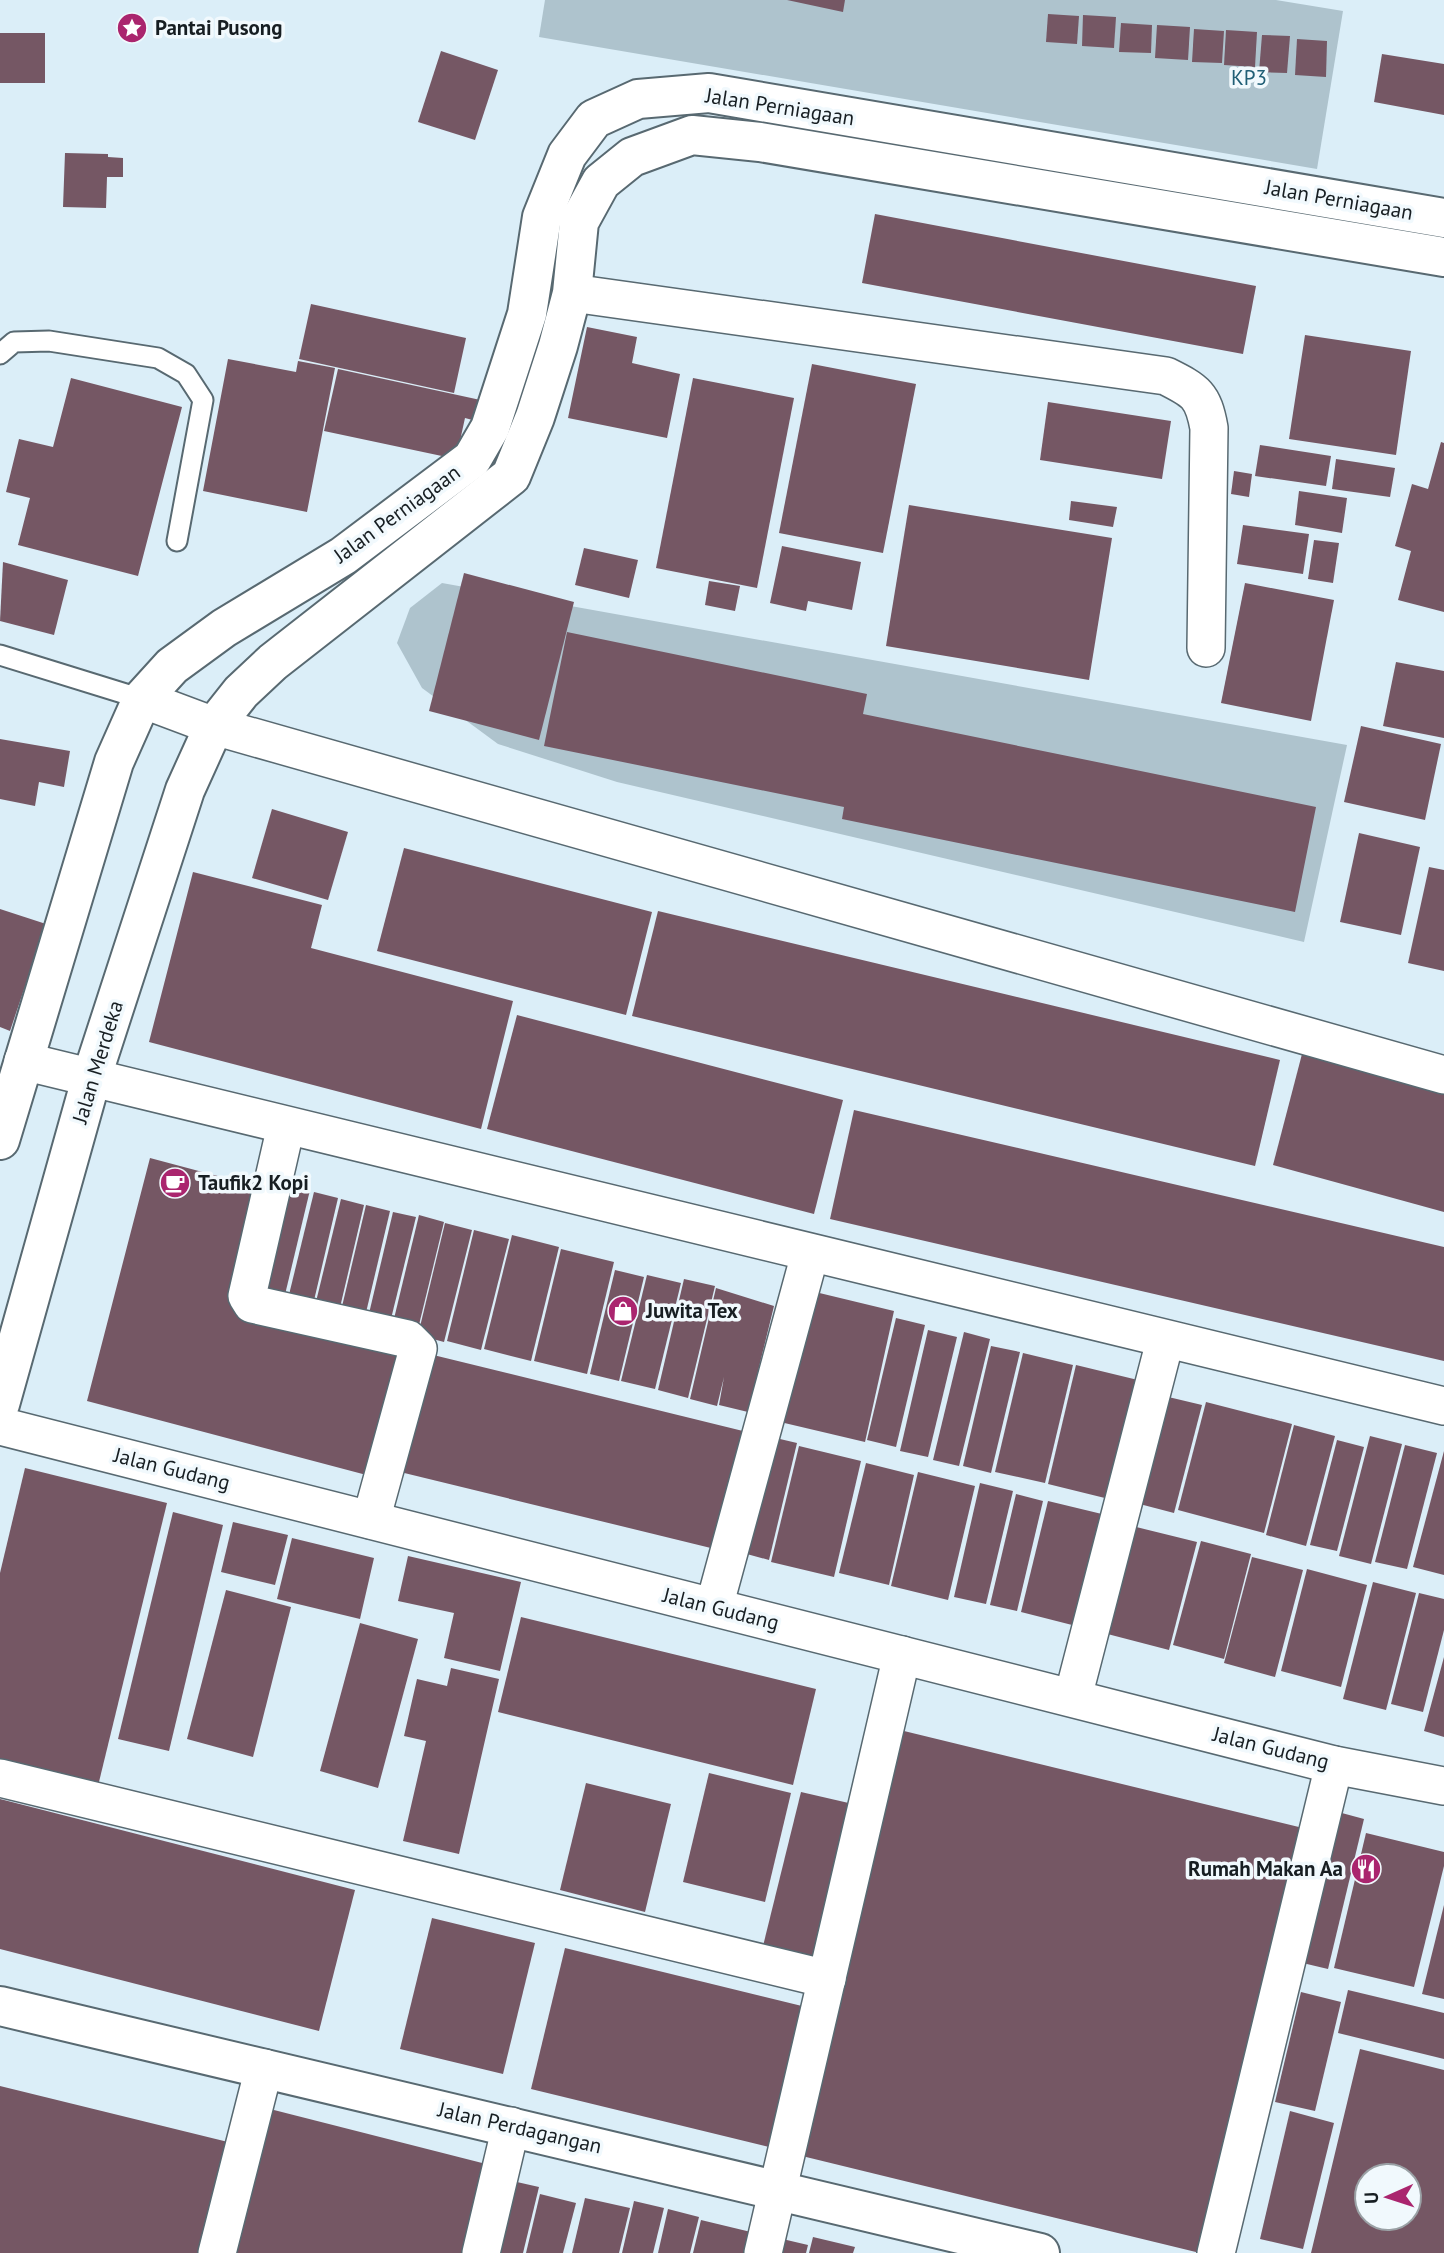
<svg xmlns="http://www.w3.org/2000/svg" width="1444" height="2253" font-family="'PT Sans',sans-serif">
<style>
.green{fill:#aec3cd}
.building{fill:#755764;fill-rule:evenodd}
.lines{fill:none;stroke-linecap:round;stroke-linejoin:round}
.service-casing{stroke:#586971;stroke-width:23}
.minor-casing{stroke:#586971;stroke-width:40}
.tertiary-casing{stroke:#586971;stroke-width:42}
.service{stroke:#fff;stroke-width:19}
.minor{stroke:#fff;stroke-width:37}
.tertiary{stroke:#fff;stroke-width:38}
.labels{text-anchor:middle;stroke-width:7;stroke-linejoin:round;paint-order:stroke}
.poi-label{font-size:21px;font-weight:bold;fill:#171e22;stroke:#f1f9fd;text-anchor:start}
.park-label{font-size:21px;fill:#205f76;stroke:#f1f9fd}
.street-label{font-size:21px;fill:#171e22;stroke:#f1f9fd}
</style>
<rect width="100%" height="100%" fill="#dbeef8"/>
<g class="green">
<polygon points="545,0 1276,0 1343,11 1317,169 539,37"/>
<polygon points="442,583 1347,745 1304,942 617,782 498,744 422,688 397,643 410,608"/>
</g>
<g class="building">
<polygon points="787,0 845,0 843,12"/>
<polygon points="1048,14 1079,16 1077,44 1046,42"/>
<polygon points="1083,15 1116,17 1114,48 1082,46"/>
<polygon points="1121,23 1152,25 1151,53 1119,52"/>
<polygon points="1157,25 1190,27 1188,60 1155,58"/>
<polygon points="1194,29 1224,31 1222,63 1192,62"/>
<polygon points="1226,30 1257,32 1255,67 1224,65"/>
<rect x="0" y="33" width="45" height="50"/>
<polygon points="1262,35 1290,36 1287,73 1259,72"/>
<polygon points="1297,39 1327,41 1326,77 1295,75"/>
<polygon points="441,51 498,70 475,140 418,122"/>
<polygon points="1382,54 1444,64 1444,115 1374,102"/>
<polygon points="65,153 108,154 108,157 123,158 123,177 107,177 106,208 63,207"/>
<polygon points="875,214 1256,286 1243,354 862,283"/>
<polygon points="311,304 466,338 454,393 299,359"/>
<polygon points="587,327 637,337 632,363 680,374 667,438 568,418"/>
<polygon points="1305,335 1411,351 1396,455 1289,439"/>
<polygon points="228,359 296,372 298,361 335,368 307,512 203,491"/>
<polygon points="812,364 916,384 883,553 779,533"/>
<polygon points="338,369 485,401 480,422 465,418 456,459 324,431"/>
<polygon points="71,378 182,407 138,576 18,545 30,498 6,492 19,439 53,447"/>
<polygon points="693,378 794,398 757,588 656,568"/>
<polygon points="1048,402 1171,421 1162,479 1040,460"/>
<polygon points="1441,442 1444,443 1444,612 1398,600 1411,551 1395,546 1412,484 1428,489"/>
<polygon points="1260,445 1331,456 1326,486 1255,476"/>
<polygon points="1336,459 1395,468 1390,497 1332,489"/>
<polygon points="1234,471 1252,474 1249,497 1231,494"/>
<polygon points="1299,491 1347,498 1342,533 1295,525"/>
<polygon points="1071,501 1117,507 1113,527 1069,520"/>
<polygon points="909,505 1112,538 1089,680 886,646"/>
<polygon points="1243,525 1309,534 1303,574 1237,564"/>
<polygon points="1314,540 1339,543 1333,583 1308,579"/>
<polygon points="782,546 861,562 852,610 808,601 806,611 770,603"/>
<polygon points="584,548 638,560 629,598 575,585"/>
<polygon points="3,562 68,580 54,635 0,621"/>
<polygon points="464,573 574,602 539,740 429,711"/>
<polygon points="709,581 740,586 735,611 705,605"/>
<polygon points="1245,583 1334,600 1311,721 1221,703"/>
<polygon points="567,632 867,694 863,714 1316,807 1295,912 842,819 844,807 544,746"/>
<polygon points="1396,662 1444,671 1444,738 1383,726"/>
<polygon points="1361,726 1441,744 1425,820 1344,802"/>
<polygon points="0,739 70,751 64,787 39,782 35,806 0,799"/>
<polygon points="272,809 348,832 328,900 252,878"/>
<polygon points="1359,833 1420,847 1401,935 1340,922"/>
<polygon points="404,848 652,912 626,1015 377,951"/>
<polygon points="1429,867 1444,870 1444,971 1408,963"/>
<polygon points="193,872 322,905 311,948 513,1001 481,1129 149,1042"/>
<polygon points="0,909 46,924 10,1031 0,1027"/>
<polygon points="658,911 1280,1060 1255,1166 632,1016"/>
<polygon points="517,1015 843,1100 814,1214 487,1129"/>
<polygon points="1302,1054 1444,1093 1444,1212 1273,1165"/>
<polygon points="854,1110 1444,1247 1444,1361 830,1219"/>
<polygon points="150,1158 259,1187 231,1303 406,1349 374,1477 87,1401"/>
<polygon points="286,1184 310,1190 283,1303 259,1297"/>
<polygon points="314,1192 338,1198 312,1309 287,1303"/>
<polygon points="341,1199 364,1205 338,1316 314,1310"/>
<polygon points="366,1205 390,1211 364,1321 340,1315"/>
<polygon points="393,1212 416,1217 389,1327 367,1322"/>
<polygon points="419,1215 444,1222 417,1333 392,1327"/>
<polygon points="445,1223 472,1230 444,1342 418,1335"/>
<polygon points="474,1230 509,1239 481,1350 447,1341"/>
<polygon points="512,1235 559,1247 531,1361 484,1349"/>
<polygon points="561,1249 614,1262 587,1374 534,1361"/>
<polygon points="615,1270 644,1277 619,1381 590,1374"/>
<polygon points="647,1275 681,1283 655,1389 621,1381"/>
<polygon points="684,1279 715,1286 688,1398 658,1390"/>
<polygon points="716,1288 774,1306 748,1412 719,1405 724,1377 717,1406 690,1399"/>
<polygon points="807,1290 894,1311 865,1442 776,1421"/>
<polygon points="896,1318 925,1325 896,1447 867,1440"/>
<polygon points="928,1330 957,1337 928,1457 900,1451"/>
<polygon points="964,1332 990,1339 959,1466 933,1460"/>
<polygon points="991,1346 1020,1352 991,1473 963,1466"/>
<polygon points="421,1352 747,1432 719,1550 392,1470"/>
<polygon points="1023,1353 1073,1365 1045,1483 995,1472"/>
<polygon points="1076,1365 1142,1381 1113,1500 1048,1484"/>
<polygon points="1160,1395 1202,1405 1174,1513 1132,1502"/>
<polygon points="1206,1402 1292,1424 1264,1533 1178,1510"/>
<polygon points="1294,1425 1335,1436 1306,1546 1266,1535"/>
<polygon points="763,1435 797,1443 769,1560 736,1551"/>
<polygon points="1370,1436 1402,1444 1371,1564 1339,1556"/>
<polygon points="1337,1440 1364,1447 1337,1551 1310,1545"/>
<polygon points="1405,1445 1437,1453 1407,1569 1375,1562"/>
<polygon points="799,1446 861,1461 834,1577 771,1562"/>
<polygon points="1444,1451 1444,1575 1413,1567"/>
<polygon points="866,1463 914,1475 889,1585 839,1573"/>
<polygon points="25,1468 167,1503 97,1790 0,1766 0,1573"/>
<polygon points="918,1472 975,1486 948,1600 891,1586"/>
<polygon points="980,1483 1013,1491 986,1604 954,1597"/>
<polygon points="1016,1494 1043,1501 1017,1611 990,1605"/>
<polygon points="1048,1501 1106,1515 1080,1627 1021,1612"/>
<polygon points="173,1512 223,1525 169,1751 118,1739"/>
<polygon points="233,1522 288,1535 275,1585 221,1572"/>
<polygon points="1124,1524 1197,1542 1169,1650 1096,1631"/>
<polygon points="292,1538 374,1558 360,1619 277,1599"/>
<polygon points="1201,1541 1251,1554 1224,1659 1173,1645"/>
<polygon points="408,1556 521,1582 500,1671 444,1658 454,1613 398,1601"/>
<polygon points="1252,1557 1303,1570 1275,1677 1224,1663"/>
<polygon points="1307,1569 1367,1585 1341,1687 1281,1671"/>
<polygon points="1373,1582 1416,1593 1386,1710 1343,1699"/>
<polygon points="226,1590 291,1607 253,1757 187,1739"/>
<polygon points="1419,1593 1444,1599 1444,1630 1423,1712 1391,1704"/>
<polygon points="521,1617 816,1689 793,1785 498,1712"/>
<polygon points="360,1623 418,1639 378,1788 320,1771"/>
<polygon points="1444,1657 1444,1737 1424,1731"/>
<polygon points="451,1668 499,1679 459,1854 403,1841 426,1741 404,1736 417,1679 447,1686"/>
<polygon points="904,1731 1303,1828 1200,2253 802,2156"/>
<polygon points="709,1773 791,1793 765,1902 683,1882"/>
<polygon points="586,1783 671,1804 645,1912 560,1890"/>
<polygon points="801,1792 853,1804 816,1959 763,1946"/>
<polygon points="0,1799 355,1890 319,2031 0,1949"/>
<polygon points="1327,1809 1364,1819 1328,1969 1290,1960"/>
<polygon points="1366,1833 1444,1852 1444,1866 1414,1987 1334,1968"/>
<polygon points="1444,1905 1444,1999 1422,1994"/>
<polygon points="432,1918 535,1943 503,2074 400,2049"/>
<polygon points="565,1948 806,2007 773,2148 531,2089"/>
<polygon points="1348,1990 1444,2013 1444,2059 1338,2033"/>
<polygon points="1301,1992 1341,2002 1315,2111 1275,2102"/>
<path d="M1360,2049L1444,2070V2253H1311ZM1367,2176H1409V2218H1367Z"/>
<polygon points="0,2086 228,2142 202,2253 0,2253"/>
<polygon points="270,2109 490,2165 468,2253 234,2253"/>
<polygon points="1290,2111 1334,2123 1303,2249 1260,2239"/>
<polygon points="504,2179 539,2187 523,2253 486,2253"/>
<polygon points="540,2194 576,2203 563,2253 526,2253"/>
<polygon points="585,2198 630,2208 619,2253 572,2253"/>
<polygon points="634,2201 664,2208 653,2253 622,2253"/>
<polygon points="668,2209 699,2217 690,2253 658,2253"/>
<polygon points="701,2220 755,2233 750,2253 693,2253"/>
<polygon points="774,2237 808,2245 806,2253 770,2253"/>
<polygon points="813,2237 855,2247 853,2253 809,2253"/>
</g>
<g class="lines">
<g class="service-casing">
<g id="service">
<polyline points="0,354 14,342 49,341 158,358 186,374 203,400 177,541"/>
<polyline points="0,655 142,699"/>
</g>
</g>
<g class="minor-casing">
<g id="minor">
<path d="M572,293L1166,376C1196,391 1203,395 1209,428L1206,648"/>
<polyline points="142,699 214,726 1444,1075"/>
<polyline points="23,1061 1444,1406"/>
<polyline points="286,1126 247,1296 252,1304 408,1339 418,1349 371,1520"/>
<polyline points="0,1426 1334,1765 1444,1786"/>
<polyline points="714,1607 810,1254"/>
<polyline points="1073,1697 1165,1341"/>
<polyline points="0,1778 827,1979"/>
<polyline points="217,2253 264,2068"/>
<polyline points="481,2253 511,2126"/>
<polyline points="763,2253 902,1655"/>
<polyline points="1216,2253 1334,1765"/>
</g>
</g>
<g class="tertiary-casing">
<g id="tertiary">
<polyline points="0,1140 114,762 142,699 172,666 224,628 343,556 472,459 490,428 527,314 542,217 567,155 594,119 638,99 709,93 1444,218"/>
<polyline points="0,1404 92,1076 185,790 214,726 241,692 273,662 511,476 535,417 558,346 572,293 579,222 601,182 632,157 692,135 760,142 1444,257"/>
<polyline points="0,2006 1040,2253"/>
</g>
</g>
<use href="#service" class="service"/>
<use href="#minor" class="minor"/>
<use href="#tertiary" class="tertiary"/>
</g>
<defs>
<g id="sight-disc" transform="scale(1.575)"><circle r="9.5" fill="#aa256e" stroke="#f1f9fd"/><path d="M0-6L1.8-2.2L6-1.7L2.9 1.2L3.7 5.4L0 3.3L-3.7 5.4L-2.9 1.2L-6-1.7L-1.8-2.2Z" fill="#fff"/></g>
<g id="cafe-disc" transform="scale(1.575)"><circle r="9.5" fill="#aa256e" stroke="#f1f9fd"/><path d="M-5.5-4.5H6V0H3Q3 3.5 0 3.5H-2.5Q-5.5 3.5-5.5 0ZM3-3.2v2h1.7v-2ZM-6 4.5H4V6H-6Z" fill="#fff"/></g>
<g id="shop-disc" transform="scale(1.575)"><circle r="9.5" fill="#aa256e" stroke="#f1f9fd"/><path d="M-5-2.5h2.3a2.7 3.5 0 0 1 5.4 0H5L5.5 6h-11ZM-1.5-2.5h3a1.5 2.3 0 0 0-3 0Z" fill="#fff"/></g>
<g id="restaurant-disc" transform="scale(1.575)"><circle r="9.5" fill="#aa256e" stroke="#f1f9fd"/><path d="M-5-6h1v4h1v-4h1v4h1v-4h1v5L-1.5 .5V6h-2V.5L-5-1ZM5-6V6H3V1.5H1.5Q1.5-4 5-6Z" fill="#fff"/></g>
</defs>
<g fill-rule="evenodd">
<use href="#sight-disc" x="132" y="28"/>
<use href="#cafe-disc" x="175" y="1183"/>
<use href="#shop-disc" x="623" y="1311"/>
<use href="#restaurant-disc" x="1366" y="1869"/>
</g>
<g class="labels">
<g class="poi-label">
<text x="155" y="35">Pantai Pusong</text>
<text x="198" y="1190">Taufik2 Kopi</text>
<text x="646" y="1318">Juwita Tex</text>
<text x="1343" y="1876" text-anchor="end">Rumah Makan Aa</text>
</g>
<g class="park-label">
<text x="1249" y="85">KP3</text>
</g>
<g class="street-label">
<text transform="translate(780 107) rotate(9)" y="7">Jalan Perniagaan</text>
<text transform="translate(1339 200) rotate(10)" y="7">Jalan Perniagaan</text>
<text transform="translate(397 514) rotate(-36)" y="7">Jalan Perniagaan</text>
<text transform="translate(98 1062) rotate(-73)" y="7">Jalan Merdeka</text>
<text transform="translate(172 1469) rotate(14)" y="7">Jalan Gudang</text>
<text transform="translate(721 1609) rotate(14)" y="7">Jalan Gudang</text>
<text transform="translate(1271 1748) rotate(14)" y="7">Jalan Gudang</text>
<text transform="translate(520 2128) rotate(13)" y="7">Jalan Perdagangan</text>
</g>
</g>
<g transform="translate(1388 2197) rotate(267)"><circle r="33" fill="#f1f9fd" stroke="#9aa1a5" stroke-width="2"/>
<path d="M0-5L12 26L0 18L-12 26Z" fill="#aa256e"/>
<text y="-10" font-size="19" font-weight="bold" text-anchor="middle" fill="#171e22">U</text>
</g>
</svg>
